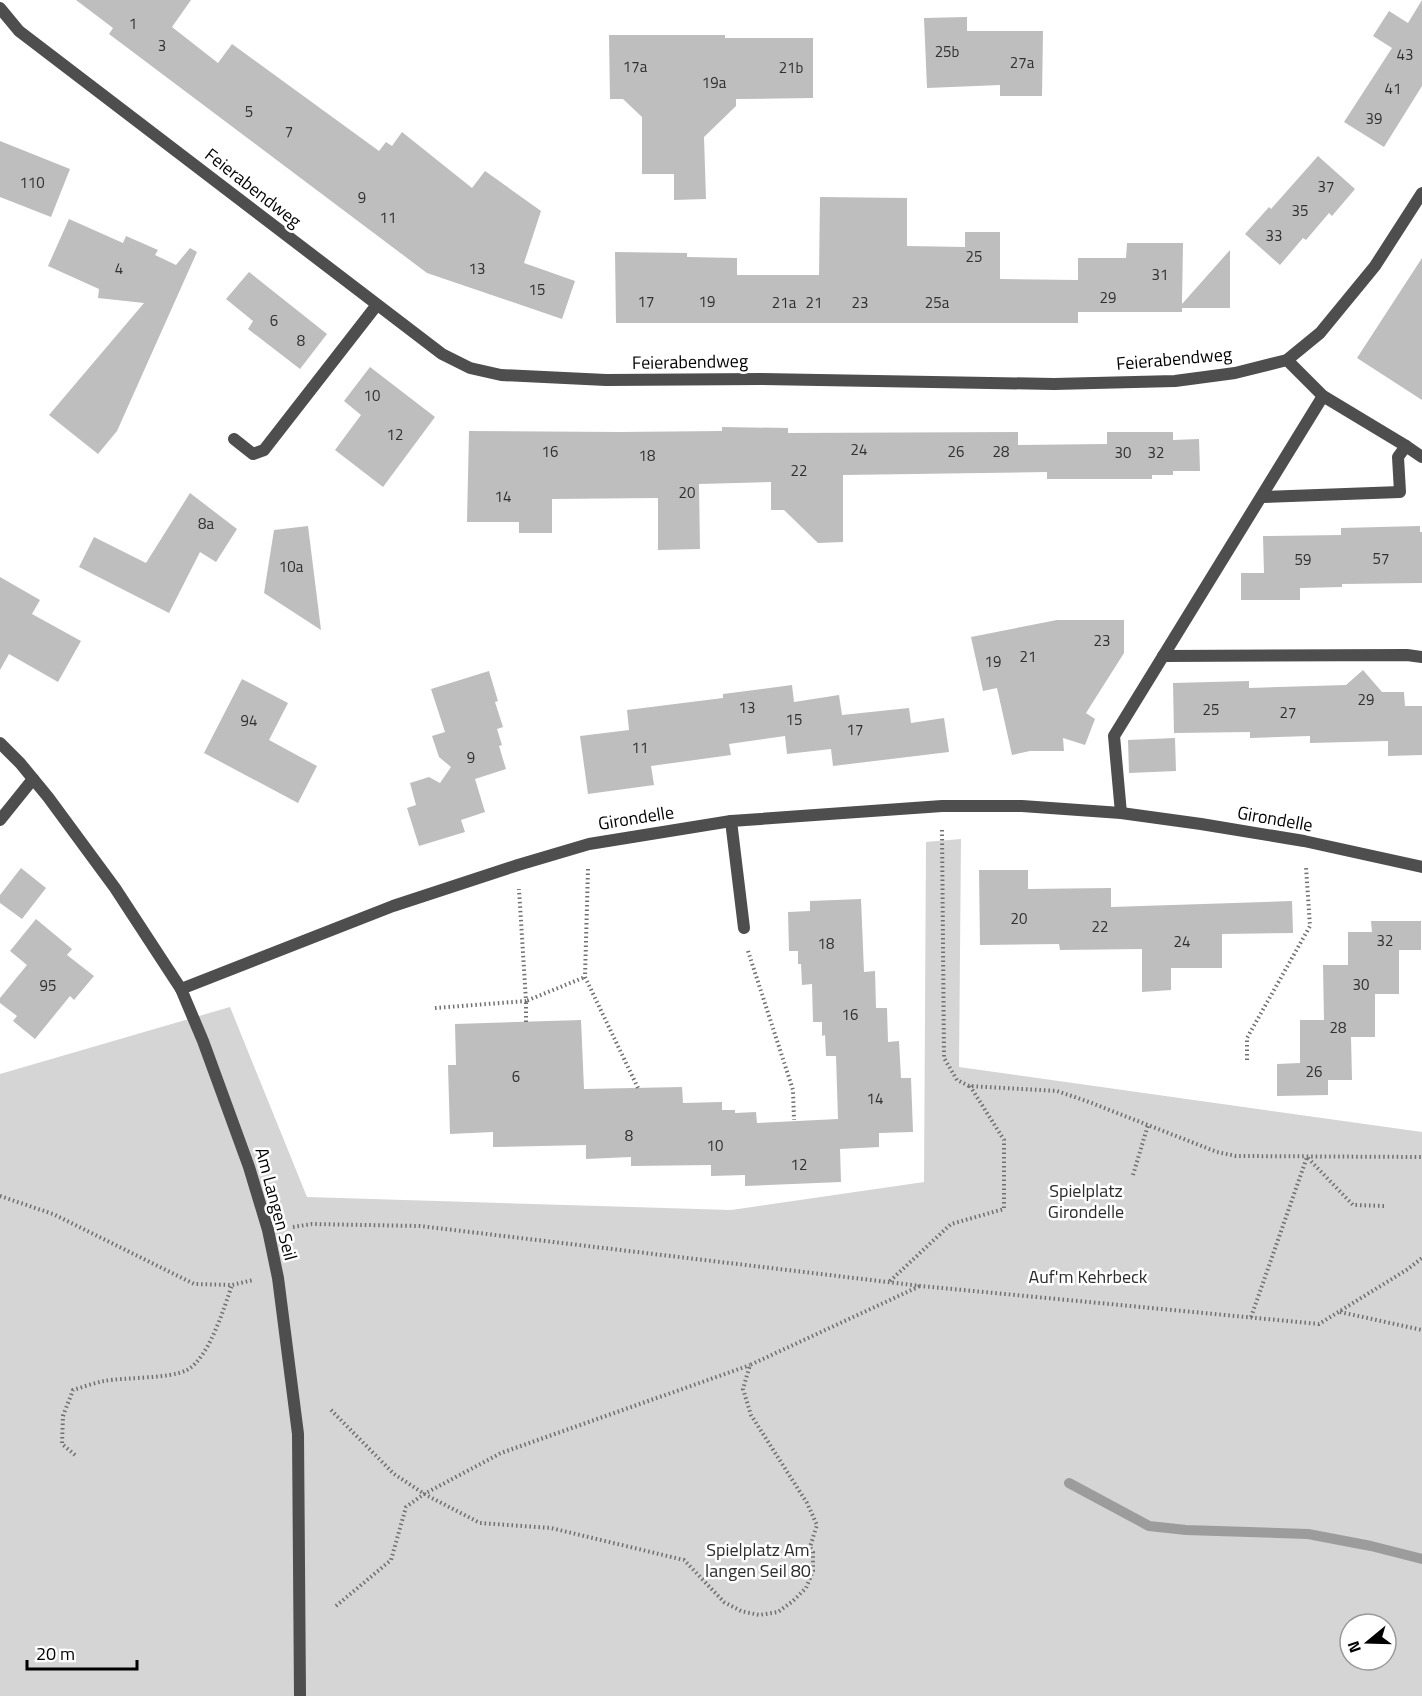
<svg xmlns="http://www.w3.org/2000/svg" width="1422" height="1696" font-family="'Titillium Web',sans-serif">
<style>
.green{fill:#d5d5d5;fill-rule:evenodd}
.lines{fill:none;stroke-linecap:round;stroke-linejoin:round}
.stream{stroke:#9c9c9c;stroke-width:10}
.building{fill:#bebebe}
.path{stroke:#707070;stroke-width:4;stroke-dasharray:1.5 3;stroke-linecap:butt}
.lane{stroke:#4e4e4e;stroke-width:12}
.street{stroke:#4e4e4e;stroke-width:12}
.labels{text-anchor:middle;stroke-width:5;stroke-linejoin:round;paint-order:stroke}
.number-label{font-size:15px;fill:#303030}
.street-label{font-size:18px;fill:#000;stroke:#fff}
.park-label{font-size:18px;fill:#2c2c2c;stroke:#fff}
</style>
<rect width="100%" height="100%" fill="#fff"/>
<path class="green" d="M961,839L959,1067L1422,1132V1696H0V1074L230,1007L307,1197L731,1210L924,1182L926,842ZM1350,1624H1386V1660H1350Z"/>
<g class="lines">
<polyline class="stream" points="1069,1483 1149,1526 1186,1530 1308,1534 1371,1546 1422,1559"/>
</g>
<g class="building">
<polygon points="76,0 191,0 172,27 218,63 232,44 379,151 386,142 392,146 402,132 472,188 485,171 541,211 524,263 575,281 562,319 427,273 109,34 113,28"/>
<polygon points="1422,0 1422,86 1384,147 1344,122 1392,48 1373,36 1389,11 1408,23"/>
<polygon points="967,17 967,31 1043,31 1042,96 1000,96 1000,85 927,88 924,18"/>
<polygon points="609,35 725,35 725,38 813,38 813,98 736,99 736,106 704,137 706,199 674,200 674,174 642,174 642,117 623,99 610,99"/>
<polygon points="0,141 70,169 51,217 0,197"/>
<polygon points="1318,156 1355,189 1332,216 1329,213 1306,240 1303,238 1280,265 1245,234 1269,207 1271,209"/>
<polygon points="820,197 907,198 907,246 965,247 965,232 1000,232 1000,279 1078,280 1078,258 1126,258 1127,243 1183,243 1182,304 1230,250 1230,308 1182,308 1182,312 1078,312 1078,323 616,323 615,252 687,253 687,257 737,258 737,275 819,275"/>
<polygon points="69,219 123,243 126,236 158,250 155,255 176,265 190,248 197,252 117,431 98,454 49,415 144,303 98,298 99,289 48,266"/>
<polygon points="1422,258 1422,400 1357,358"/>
<polygon points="249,272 327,334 300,369 248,329 253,321 226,299"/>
<polygon points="370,367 435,417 383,487 335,450 361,415 344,401"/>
<polygon points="722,427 788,428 788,433 1018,432 1018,445 1107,444 1107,432 1173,432 1173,440 1199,439 1200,471 1173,471 1173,475 1152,475 1152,479 1047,479 1047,472 843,475 843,542 818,543 784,510 771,510 771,482 699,484 700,549 658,550 658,498 552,499 552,533 519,533 519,522 467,522 469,431 619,432 722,431"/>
<polygon points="190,493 237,529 216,562 200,552 169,613 79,567 94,537 146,563"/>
<polygon points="308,526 321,630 264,593 274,530"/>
<polygon points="1420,526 1420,532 1422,532 1422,583 1342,584 1342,587 1300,588 1300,600 1241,600 1241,573 1264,573 1263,536 1341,535 1341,528"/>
<polygon points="0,577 40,600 32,614 81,641 58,682 9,654 0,670"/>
<polygon points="1057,620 1124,620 1124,653 1086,713 1095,719 1085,745 1063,738 1064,751 1030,751 1012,755 997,688 983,691 971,637"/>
<polygon points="1363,670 1382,692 1404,692 1405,706 1422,706 1422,755 1388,756 1388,741 1310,743 1310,736 1250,738 1250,732 1174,733 1173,683 1249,681 1249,688 1346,685"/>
<polygon points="489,671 498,701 495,702 503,727 497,729 502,745 499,746 506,769 475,779 485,812 461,820 465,832 419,846 407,808 416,805 410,783 429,777 440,783 451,767 439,757 432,736 445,732 431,689"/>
<polygon points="242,679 288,703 269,740 317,766 298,803 204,753"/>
<polygon points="792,685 794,702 839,695 842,715 909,708 911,723 944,718 949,752 833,766 831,749 787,754 785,736 729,744 731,755 651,766 654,785 588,794 580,736 629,730 627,710 723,698 723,694"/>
<polygon points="1175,738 1176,771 1129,773 1128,740"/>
<polygon points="21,868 46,888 22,919 0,903 0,895"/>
<polygon points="979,870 1028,870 1028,889 1111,888 1111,907 1292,901 1293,933 1222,934 1222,968 1171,968 1171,990 1142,992 1142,949 1060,950 1059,944 980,945"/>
<polygon points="861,899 864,972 875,971 876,1008 887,1008 888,1042 899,1041 901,1078 911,1078 913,1132 879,1133 879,1147 840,1149 841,1182 745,1186 745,1175 711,1176 711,1165 631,1166 631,1157 586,1159 586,1145 493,1147 493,1132 450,1134 448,1065 456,1065 455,1024 581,1020 584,1089 682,1087 683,1103 722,1102 722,1110 735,1110 735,1113 756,1112 757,1123 838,1119 836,1056 826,1056 825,1035 822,1036 822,1022 813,1022 812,984 802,985 801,964 798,964 798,951 789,951 788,912 810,911 810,901"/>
<polygon points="36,919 72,949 67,955 94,976 74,1000 70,996 35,1039 13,1021 17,1016 0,1003 0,998 27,965 10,951"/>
<polygon points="1371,921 1421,921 1421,950 1399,950 1399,994 1375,994 1375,1037 1351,1037 1352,1080 1328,1080 1328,1095 1277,1096 1277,1064 1300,1063 1300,1020 1324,1020 1323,965 1348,965 1348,932 1372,932"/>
</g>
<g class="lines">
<g class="path">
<polyline points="942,830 944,1058 957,1080 969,1086 1057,1091 1089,1102 1217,1152 1236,1156 1422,1157"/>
<polyline points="588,869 585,977 638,1088"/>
<polyline points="748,951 793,1090 794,1120"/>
<polyline points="435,1008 526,1001 519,889"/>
<polyline points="526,1022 526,1001 585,977"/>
<polyline points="1247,1060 1247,1038 1310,926 1306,867"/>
<polyline points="1133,1175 1148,1125"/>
<polyline points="0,1196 53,1214 194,1284 232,1285 253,1280"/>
<polyline points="293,1227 312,1224 420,1226 921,1286 1319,1324 1408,1269 1422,1258"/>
<polyline points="890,1281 951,1224 1004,1209 1004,1140 970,1086"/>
<polyline points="1340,1312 1422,1330"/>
<polyline points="1251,1317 1307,1157 1353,1205 1386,1206"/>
<polyline points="331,1410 394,1474 426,1495 480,1523 551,1528 684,1560 724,1602 741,1611 759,1615 778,1612 793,1601 806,1588 813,1571 813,1552 810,1547 817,1525 807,1503 751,1415 743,1389 750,1365 920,1286"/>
<path d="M75,1455L62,1444L63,1416L73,1390C83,1387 94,1383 104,1381C126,1377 169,1379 187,1370C209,1358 224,1308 232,1285"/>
<polyline points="336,1606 391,1560 406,1507 424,1494 501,1453 750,1365"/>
</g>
<g class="lane">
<polyline points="1287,360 1323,396 1406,446"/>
<polyline points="234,439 253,454 264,450 376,306"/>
<polyline points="731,821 744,928"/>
</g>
<g class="street">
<polyline points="0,8 19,31 442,354 470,368 501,375 606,380 761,379 1054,384 1175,381 1235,373 1287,360 1320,333 1375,266 1422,193"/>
<polyline points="1263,497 1400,492 1398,457 1406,446 1422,457"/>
<polyline points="1163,656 1407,655 1422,657"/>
<polyline points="0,743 20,763 48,797 115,888 181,989 203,1041 249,1167 268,1230 278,1278 298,1434 300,1696"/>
<polyline points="1121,813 1114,736 1323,396"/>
<polyline points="0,820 33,779"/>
<polyline points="181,989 393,906 518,865 589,844 731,821 942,806 1022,806 1121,813 1201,824 1304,841 1422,867"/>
</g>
</g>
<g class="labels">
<g class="number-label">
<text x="133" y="29">1</text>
<text x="162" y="51">3</text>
<text x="947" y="57">25b</text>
<text x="1405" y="60">43</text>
<text x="1022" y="68">27a</text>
<text x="635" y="72">17a</text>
<text x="791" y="73">21b</text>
<text x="714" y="88">19a</text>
<text x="1393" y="94">41</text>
<text x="249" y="117">5</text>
<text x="1374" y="124">39</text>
<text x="289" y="137">7</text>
<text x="32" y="188">110</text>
<text x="1326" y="192">37</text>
<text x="362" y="203">9</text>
<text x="1300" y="216">35</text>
<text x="388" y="223">11</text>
<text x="1274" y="241">33</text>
<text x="974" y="262">25</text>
<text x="119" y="274">4</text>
<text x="477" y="274">13</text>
<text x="1160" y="280">31</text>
<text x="537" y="295">15</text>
<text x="1108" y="303">29</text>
<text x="646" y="307">17</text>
<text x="707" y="307">19</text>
<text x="784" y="308">21a</text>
<text x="814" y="308">21</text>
<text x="860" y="308">23</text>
<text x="937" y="308">25a</text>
<text x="274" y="326">6</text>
<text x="301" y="346">8</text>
<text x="372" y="401">10</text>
<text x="395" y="440">12</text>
<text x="859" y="455">24</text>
<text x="550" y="457">16</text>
<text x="956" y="457">26</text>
<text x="1001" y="457">28</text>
<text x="1123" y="458">30</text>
<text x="1156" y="458">32</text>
<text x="647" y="461">18</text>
<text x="799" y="476">22</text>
<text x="687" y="498">20</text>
<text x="503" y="502">14</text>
<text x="206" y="529">8a</text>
<text x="1381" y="564">57</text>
<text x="1303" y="565">59</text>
<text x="291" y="572">10a</text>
<text x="1102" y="646">23</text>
<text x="1028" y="662">21</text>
<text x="993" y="667">19</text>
<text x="1366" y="705">29</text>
<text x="747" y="713">13</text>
<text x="1211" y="715">25</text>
<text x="1288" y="718">27</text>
<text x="794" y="725">15</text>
<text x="249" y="726">94</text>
<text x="855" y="735">17</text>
<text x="640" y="753">11</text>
<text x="471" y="763">9</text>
<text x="1019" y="924">20</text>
<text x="1100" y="932">22</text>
<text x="1385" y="946">32</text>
<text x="1182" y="947">24</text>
<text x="826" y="949">18</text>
<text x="1361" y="990">30</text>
<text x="48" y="991">95</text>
<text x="850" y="1020">16</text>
<text x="1338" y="1033">28</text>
<text x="1314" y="1077">26</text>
<text x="516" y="1082">6</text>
<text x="875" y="1104">14</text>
<text x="629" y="1141">8</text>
<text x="715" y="1151">10</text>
<text x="799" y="1170">12</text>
</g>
<g class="street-label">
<text transform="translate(253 188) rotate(38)" y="6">Feierabendweg</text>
<text transform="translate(1174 359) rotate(-5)" y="6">Feierabendweg</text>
<text transform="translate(690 362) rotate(-1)" y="6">Feierabendweg</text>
<text transform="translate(636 818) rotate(-9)" y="6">Girondelle</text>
<text transform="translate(1275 819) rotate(10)" y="6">Girondelle</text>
<text transform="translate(276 1204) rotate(75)" y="6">Am Langen Seil</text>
</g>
<g class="park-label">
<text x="1086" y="1197">Spielplatz<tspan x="1086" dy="21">Girondelle</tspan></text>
<text x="1088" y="1283">Auf'm Kehrbeck</text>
<text x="758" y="1556">Spielplatz Am<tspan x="758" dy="21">langen Seil 80</tspan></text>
</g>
</g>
<g transform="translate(1368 1642) rotate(251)"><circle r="28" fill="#ffffff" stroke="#999999" stroke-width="1.5"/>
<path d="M0-4.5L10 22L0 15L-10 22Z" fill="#000000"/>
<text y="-9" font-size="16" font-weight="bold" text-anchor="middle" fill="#000000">N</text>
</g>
<path d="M27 1660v9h110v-9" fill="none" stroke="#000000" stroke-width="3"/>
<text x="36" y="1660" font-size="18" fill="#000000" stroke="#ffffff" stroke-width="4.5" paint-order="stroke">20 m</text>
</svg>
